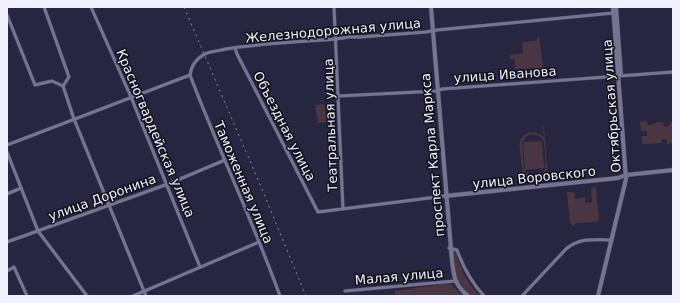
<svg xmlns="http://www.w3.org/2000/svg" width="680" height="303" font-family="'DejaVu Sans',sans-serif">
<style>
.green{fill:#4a3643;fill-rule:evenodd}
.lines{fill:none;stroke-linecap:round;stroke-linejoin:round}
.street-casing{stroke:#424056;stroke-width:4}
.secondary-casing{stroke:#424056;stroke-width:5}
.street{stroke:#757493;stroke-width:3}
.secondary{stroke:#757493;stroke-width:4}
.rail{stroke:#8a899d;stroke-width:1;stroke-dasharray:2 4;stroke-linecap:butt}
.labels{text-anchor:middle;stroke-width:3;stroke-linejoin:round;paint-order:stroke}
.street-label{font-size:13px;fill:#f0f0fe;stroke:#11111c}
</style>
<rect width="100%" height="100%" fill="#272640"/>
<g class="green">
<polygon points="539,36 543,68 515,69 515,59 510,59 510,55 523,53 522,42 536,41"/>
<polygon points="324,104 327,122 318,123 315,105"/>
<polygon points="673,119 673,143 667,144 667,139 662,139 662,143 642,144 642,136 647,136 647,131 641,131 640,122 647,121 648,125 655,124 657,122 663,122 664,127 669,126"/>
<path d="M543,127H544L547,168C546,173 543,177 537,179C523,182 521,167 521,157C520,152 519,146 520,141C524,130 536,131 544,137ZM531,134L539,136C541,137 542,138 543,140C545,144 546,164 545,168C543,180 528,177 524,170L522,142L527,136Z"/>
<polygon points="542,141 544,168 525,170 523,142"/>
<polygon points="596,187 599,219 597,222 576,223 573,226 570,223 567,192 574,192 575,199 585,197 585,203 592,202 591,188"/>
<path d="M453,251H455C460,267 468,285 480,296H468C457,281 450,270 453,251Z"/>
<polygon points="450,283 463,296 396,296 394,291"/>
</g>
<g class="lines">
<g class="street-casing">
<g id="street">
<polyline points="44,7 69,77 63,86 74,119 146,296"/>
<polyline points="91,7 131,97 200,267"/>
<polyline points="334,7 343,209"/>
<polyline points="7,15 35,85 52,81 63,86"/>
<polyline points="235,48 237,54 318,212 445,196"/>
<path d="M190,75C191,66 195,60 203,55C209,51 219,51 226,49C263,43 300,42 336,39L349,37H360L426,32L437,30L613,13"/>
<path d="M190,75C218,149 253,221 280,296"/>
<polyline points="339,96 437,91 442,89 673,72"/>
<polyline points="7,145 190,75"/>
<polyline points="7,152 38,231 87,296"/>
<polyline points="7,194 21,188"/>
<polyline points="7,242 168,184 225,160"/>
<path d="M449,248L457,250C463,267 472,283 484,296"/>
<polyline points="7,271 14,267 27,296"/>
<polyline points="345,291 455,281"/>
<polyline points="133,296 259,242"/>
<path d="M522,296L566,249C580,237 594,240 612,240"/>
</g>
</g>
<g class="secondary-casing">
<g id="secondary">
<path d="M431,7L452,261C454,278 455,285 468,296"/>
<polyline points="616,7 621,75"/>
<polyline points="445,196 618,178 626,175 673,170"/>
<polyline points="598,296 626,179 613,7"/>
</g>
</g>
<use href="#street" class="street"/>
<use href="#secondary" class="secondary"/>
<polyline class="rail" points="184,7 259,182 306,296"/>
</g>
<g class="labels">
<g class="street-label">
<text transform="translate(333 30) rotate(-5)" y="5">Железнодорожная улица</text>
<text transform="translate(505 74) rotate(-4)" y="5">улица Иванова</text>
<text transform="translate(611 106) rotate(-94)" y="5">Октябрьская улица</text>
<text transform="translate(330 125) rotate(-92)" y="5">Театральная улица</text>
<text transform="translate(285 126) rotate(63)" y="5">Объездная улица</text>
<text transform="translate(156 133) rotate(67)" y="5">Красногвардейская улица</text>
<text transform="translate(432 155) rotate(-95)" y="5">проспект Карла Маркса</text>
<text transform="translate(534 177) rotate(-6)" y="5">улица Воровского</text>
<text transform="translate(244 182) rotate(67)" y="5">Таможенная улица</text>
<text transform="translate(102 197) rotate(-20)" y="5">улица Доронина</text>
<text transform="translate(399 276) rotate(-5)" y="5">Малая улица</text>
</g>
</g>
<rect width="680" height="303" fill="none" stroke="#f0f0fe" stroke-width="16"/>
</svg>
